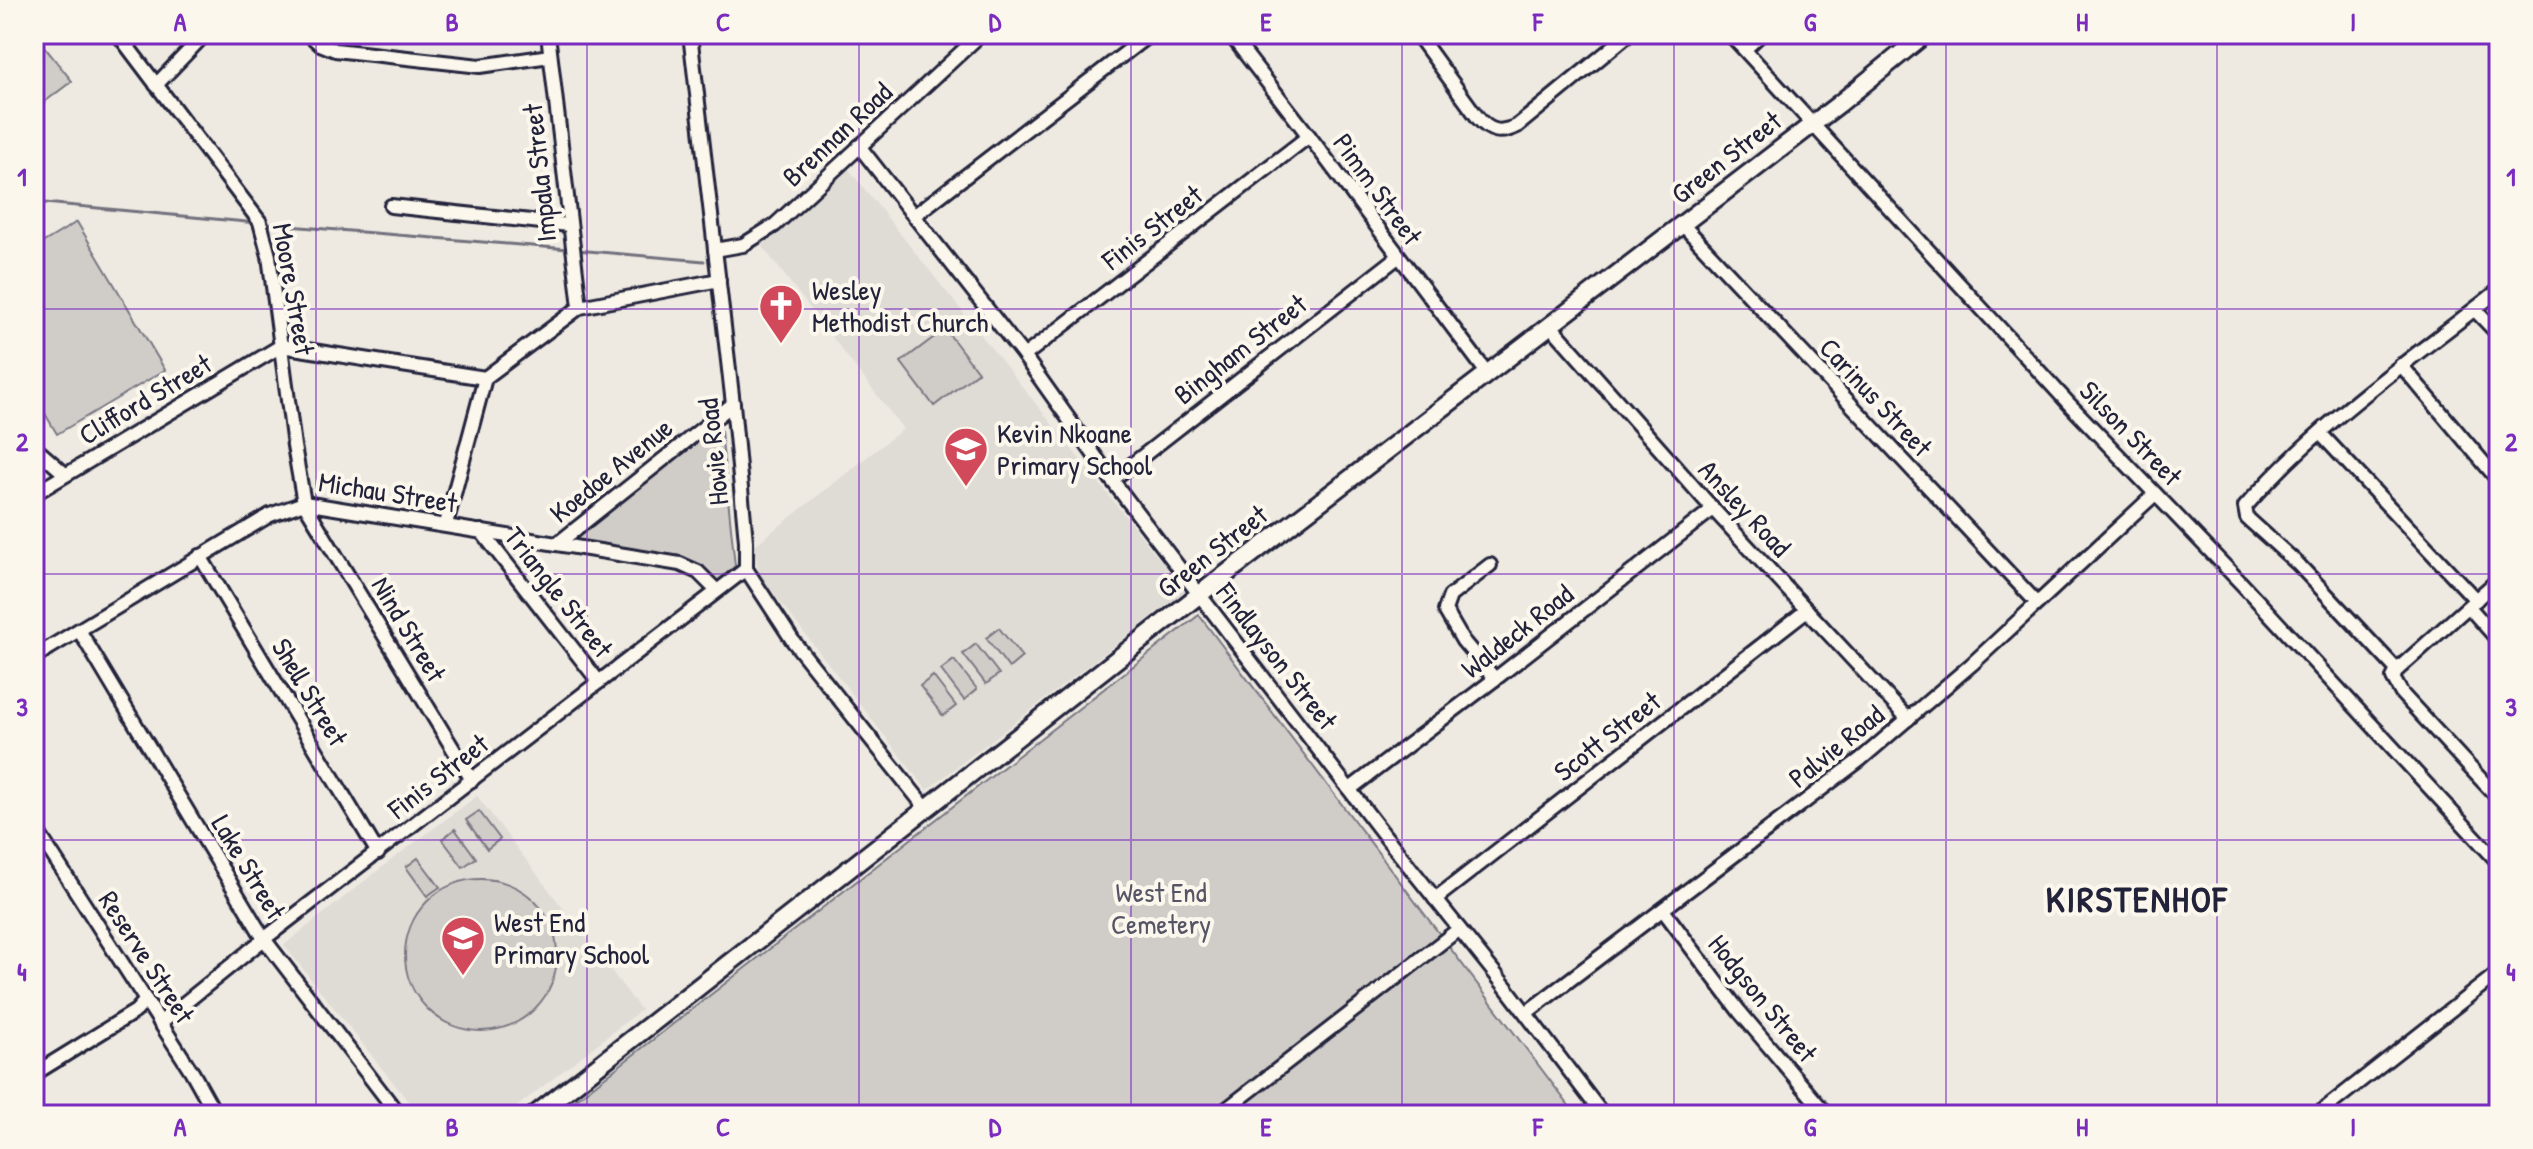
<svg xmlns="http://www.w3.org/2000/svg" width="2533" height="1149" font-family="'Patrick Hand',sans-serif">
<style>
.built{fill:#dfdbd5}
.green{fill:#d0cdc9;stroke:#797882;stroke-width:2}
.lines{fill:none;stroke-linecap:round;stroke-linejoin:round}
.stream{stroke:#716f7c;stroke-width:3}
.minor-casing{stroke:#22223b;stroke-width:18}
.tertiary-casing{stroke:#22223b;stroke-width:22}
.minor{stroke:#fbf7ec;stroke-width:12}
.tertiary{stroke:#fbf7ec;stroke-width:16}
.grid{fill:none;stroke:#7b2cbf;stroke-width:2;stroke-opacity:0.55}
.labels{text-anchor:middle;stroke-width:8;stroke-linejoin:round;paint-order:stroke}
.street-label{font-size:28px;fill:#22223b;stroke:#fbf7ec}
.poi-label{font-size:28px;fill:#22223b;stroke:#fbf7ec;text-anchor:start}
.park-label{font-size:28px;fill:#565566;stroke:#fbf7ec}
.district-label{font-size:36px;font-weight:bold;letter-spacing:2px;fill:#22223b;stroke:#fbf7ec}
.neatline{fill:none;stroke:#7b2cbf;stroke-width:3}
.grid-label{font-size:26px;text-anchor:middle;font-weight:bold;fill:#7b2cbf}
</style>
<rect width="100%" height="100%" fill="#eeeae2"/>
<filter id="ink" filterUnits="userSpaceOnUse"><feTurbulence type="fractalNoise" baseFrequency=".0125" numOctaves="2"/><feDisplacementMap in="SourceGraphic" scale="16" xChannelSelector="R" yChannelSelector="G"/><feConvolveMatrix kernelMatrix="1 2 1 2 8 2 1 2 1" color-interpolation-filters="sRGB"/></filter>
<g filter="url(#ink)">
<g class="built">
<polygon points="847,167 1185,591 927,790 759,575 754,546 903,429 762,246"/>
<polygon points="477,796 641,1010 506,1115 419,1115 284,945 386,864"/>
</g>
<g class="green">
<polygon points="34,34 72,81 34,110"/>
<polygon points="77,222 165,370 57,434 34,395 34,248"/>
<polygon points="945,329 978,372 934,406 901,362"/>
<polygon points="714,425 721,431 735,566 719,580 711,580 703,571 570,542"/>
<polygon points="1199,615 1576,1115 556,1115"/>
<polygon points="999,628 1022,657 1009,668 986,638"/>
<polygon points="976,644 999,674 986,684 963,654"/>
<polygon points="954,660 977,689 964,700 941,670"/>
<polygon points="933,676 956,706 943,716 920,686"/>
<polygon points="479,811 500,839 487,849 466,820"/>
<polygon points="455,829 476,858 463,867 442,839"/>
<polygon points="418,858 440,887 427,896 406,867"/>
<circle cx="481" cy="955" r="76"/>
</g>
<g class="lines">
<g class="stream">
<polyline points="34,202 257,223"/>
<polyline points="265,224 568,249"/>
<polyline points="576,250 704,261"/>
</g>
<g class="minor-casing">
<g id="minor">
<polyline points="118,34 260,222 269,256 294,446 304,503 472,780"/>
<polyline points="309,34 320,44 335,50 480,66 550,56"/>
<polyline points="548,34 580,307"/>
<polyline points="690,34 733,404 746,541 746,569 793,641 925,807"/>
<polyline points="1230,34 1309,136 1487,373"/>
<path d="M1417,34L1478,118C1490,132 1500,134 1517,126L1629,34"/>
<polyline points="1730,34 2071,406 2242,584 2499,863"/>
<polyline points="1745,49 1761,34"/>
<polyline points="156,85 205,34"/>
<polyline points="859,146 1024,356 1112,480 1199,594 1385,836 1505,986 1603,1115"/>
<polyline points="391,206 569,225"/>
<polyline points="915,215 1150,34"/>
<polyline points="1682,224 2037,603"/>
<polyline points="715,250 743,245 775,225 981,34"/>
<polyline points="2475,310 2499,335"/>
<polyline points="1550,325 1713,509 1908,719"/>
<polyline points="1024,356 1309,136"/>
<polyline points="2401,365 2499,481"/>
<polyline points="2320,433 2476,600"/>
<polyline points="34,447 65,474"/>
<polyline points="1112,480 1398,257"/>
<polyline points="34,494 281,346 485,378"/>
<polyline points="446,524 485,378 580,307 719,280"/>
<polyline points="481,531 599,682"/>
<polyline points="557,544 733,404"/>
<polyline points="200,556 378,853"/>
<polyline points="1490,565 1450,596 1445,610 1463,641 1495,679"/>
<polyline points="2499,579 2397,670 2393,678 2402,694 2499,799"/>
<polyline points="2469,607 2499,641"/>
<polyline points="79,630 264,939 399,1115"/>
<polyline points="34,657 270,515 304,503 680,564 698,572 716,590"/>
<path d="M2397,670L2298,564L2247,518L2245,507C2319,422 2412,359 2499,290"/>
<polyline points="1350,789 1495,679 1713,509"/>
<polyline points="34,826 192,1072 216,1115"/>
<polyline points="1435,899 1807,610"/>
<polyline points="1663,910 1739,1011 1827,1115"/>
<polyline points="1526,1013 1861,759 1972,664 2155,494"/>
<polyline points="160,1023 264,939 746,569"/>
<polyline points="34,1074 136,1011 146,1000"/>
<polyline points="1219,1115 1459,929"/>
<polyline points="2317,1115 2499,972"/>
</g>
</g>
<g class="tertiary-casing">
<polyline id="tertiary" points="535,1115 1209,587 1839,104 1925,34"/>
</g>
<use href="#minor" class="minor"/>
<use href="#tertiary" class="tertiary"/>
</g>
</g>
<path class="grid" d="M316,34V1115M587,34V1115M859,34V1115M1131,34V1115M1402,34V1115M1674,34V1115M1946,34V1115M2217,34V1115M34,309H2499M34,574H2499M34,840H2499"/>
<defs>
<g id="church-pin" transform="scale(2.3)"><path d="M0 17L-7.5 6A9.5 9.5 0 1 1 7.5 6Z" fill="#d1495b" stroke="#fbf7ec"/><path d="M-1.2-6h2.4v3.5h3.3v2.4h-3.3V6h-2.4V-.1h-3.3v-2.4h3.3Z" fill="#fff"/></g>
<g id="school-pin" transform="scale(2.3)"><path d="M0 17L-7.5 6A9.5 9.5 0 1 1 7.5 6Z" fill="#d1495b" stroke="#fbf7ec"/><path d="M0-5L7-2L0 1L-7-2ZM-4 1L0 2.5L4 1V4Q0 6-4 4Z" fill="#fff"/></g>
</defs>
<g fill-rule="evenodd">
<use href="#church-pin" x="781" y="306"/>
<use href="#school-pin" x="966" y="449"/>
<use href="#school-pin" x="463" y="938"/>
</g>
<g class="labels">
<g class="street-label">
<text transform="translate(837 134) rotate(-43)" y="10">Brennan Road</text>
<text transform="translate(1726 157) rotate(-38)" y="10">Green Street</text>
<text transform="translate(539 173) rotate(-96)" y="10">Impala Street</text>
<text transform="translate(1378 189) rotate(54)" y="10">Pimm Street</text>
<text transform="translate(1152 227) rotate(-38)" y="10">Finis Street</text>
<text transform="translate(294 289) rotate(80)" y="10">Moore Street</text>
<text transform="translate(1240 349) rotate(-38)" y="10">Bingham Street</text>
<text transform="translate(1876 397) rotate(47)" y="10">Carinus Street</text>
<text transform="translate(145 399) rotate(-31)" y="10">Clifford Street</text>
<text transform="translate(2131 433) rotate(46)" y="10">Silson Street</text>
<text transform="translate(713 452) rotate(-96)" y="10">Howie Road</text>
<text transform="translate(611 470) rotate(-39)" y="10">Koedoe Avenue</text>
<text transform="translate(388 492) rotate(9)" y="10">Michau Street</text>
<text transform="translate(1745 508) rotate(47)" y="10">Ansley Road</text>
<text transform="translate(1212 551) rotate(-38)" y="10">Green Street</text>
<text transform="translate(559 592) rotate(52)" y="10">Triangle Street</text>
<text transform="translate(409 629) rotate(59)" y="10">Nind Street</text>
<text transform="translate(1517 631) rotate(-38)" y="10">Waldeck Road</text>
<text transform="translate(1277 656) rotate(52)" y="10">Findlayson Street</text>
<text transform="translate(310 692) rotate(59)" y="10">Shell Street</text>
<text transform="translate(1607 736) rotate(-38)" y="10">Scott Street</text>
<text transform="translate(1836 746) rotate(-39)" y="10">Palvie Road</text>
<text transform="translate(438 776) rotate(-38)" y="10">Finis Street</text>
<text transform="translate(249 867) rotate(59)" y="10">Lake Street</text>
<text transform="translate(147 957) rotate(57)" y="10">Reserve Street</text>
<text transform="translate(1763 998) rotate(51)" y="10">Hodgson Street</text>
</g>
<g class="poi-label">
<text x="812" y="300">Wesley<tspan x="812" dy="32">Methodist Church</tspan></text>
<text x="997" y="443">Kevin Nkoane<tspan x="997" dy="32">Primary School</tspan></text>
<text x="494" y="932">West End<tspan x="494" dy="32">Primary School</tspan></text>
</g>
<g class="park-label">
<text x="1161" y="902">West End<tspan x="1161" dy="32">Cemetery</tspan></text>
</g>
<g class="district-label">
<text x="2137" y="912">KIRSTENHOF</text>
</g>
</g>
<rect width="2533" height="1149" fill="none" stroke="#fbf7ec" stroke-width="88"/>
<rect x="44" y="44" width="2445" height="1061" class="neatline"/>
<g class="grid-label">
<text x="180" y="31">A</text>
<text x="452" y="31">B</text>
<text x="723" y="31">C</text>
<text x="995" y="31">D</text>
<text x="1266" y="31">E</text>
<text x="1538" y="31">F</text>
<text x="1810" y="31">G</text>
<text x="2082" y="31">H</text>
<text x="2353" y="31">I</text>
<text x="22" y="186">1</text>
<text x="2511" y="186">1</text>
<text x="22" y="451">2</text>
<text x="2511" y="451">2</text>
<text x="22" y="716">3</text>
<text x="2511" y="716">3</text>
<text x="22" y="981">4</text>
<text x="2511" y="981">4</text>
<text x="180" y="1136">A</text>
<text x="452" y="1136">B</text>
<text x="723" y="1136">C</text>
<text x="995" y="1136">D</text>
<text x="1266" y="1136">E</text>
<text x="1538" y="1136">F</text>
<text x="1810" y="1136">G</text>
<text x="2082" y="1136">H</text>
<text x="2353" y="1136">I</text>
</g>
</svg>
